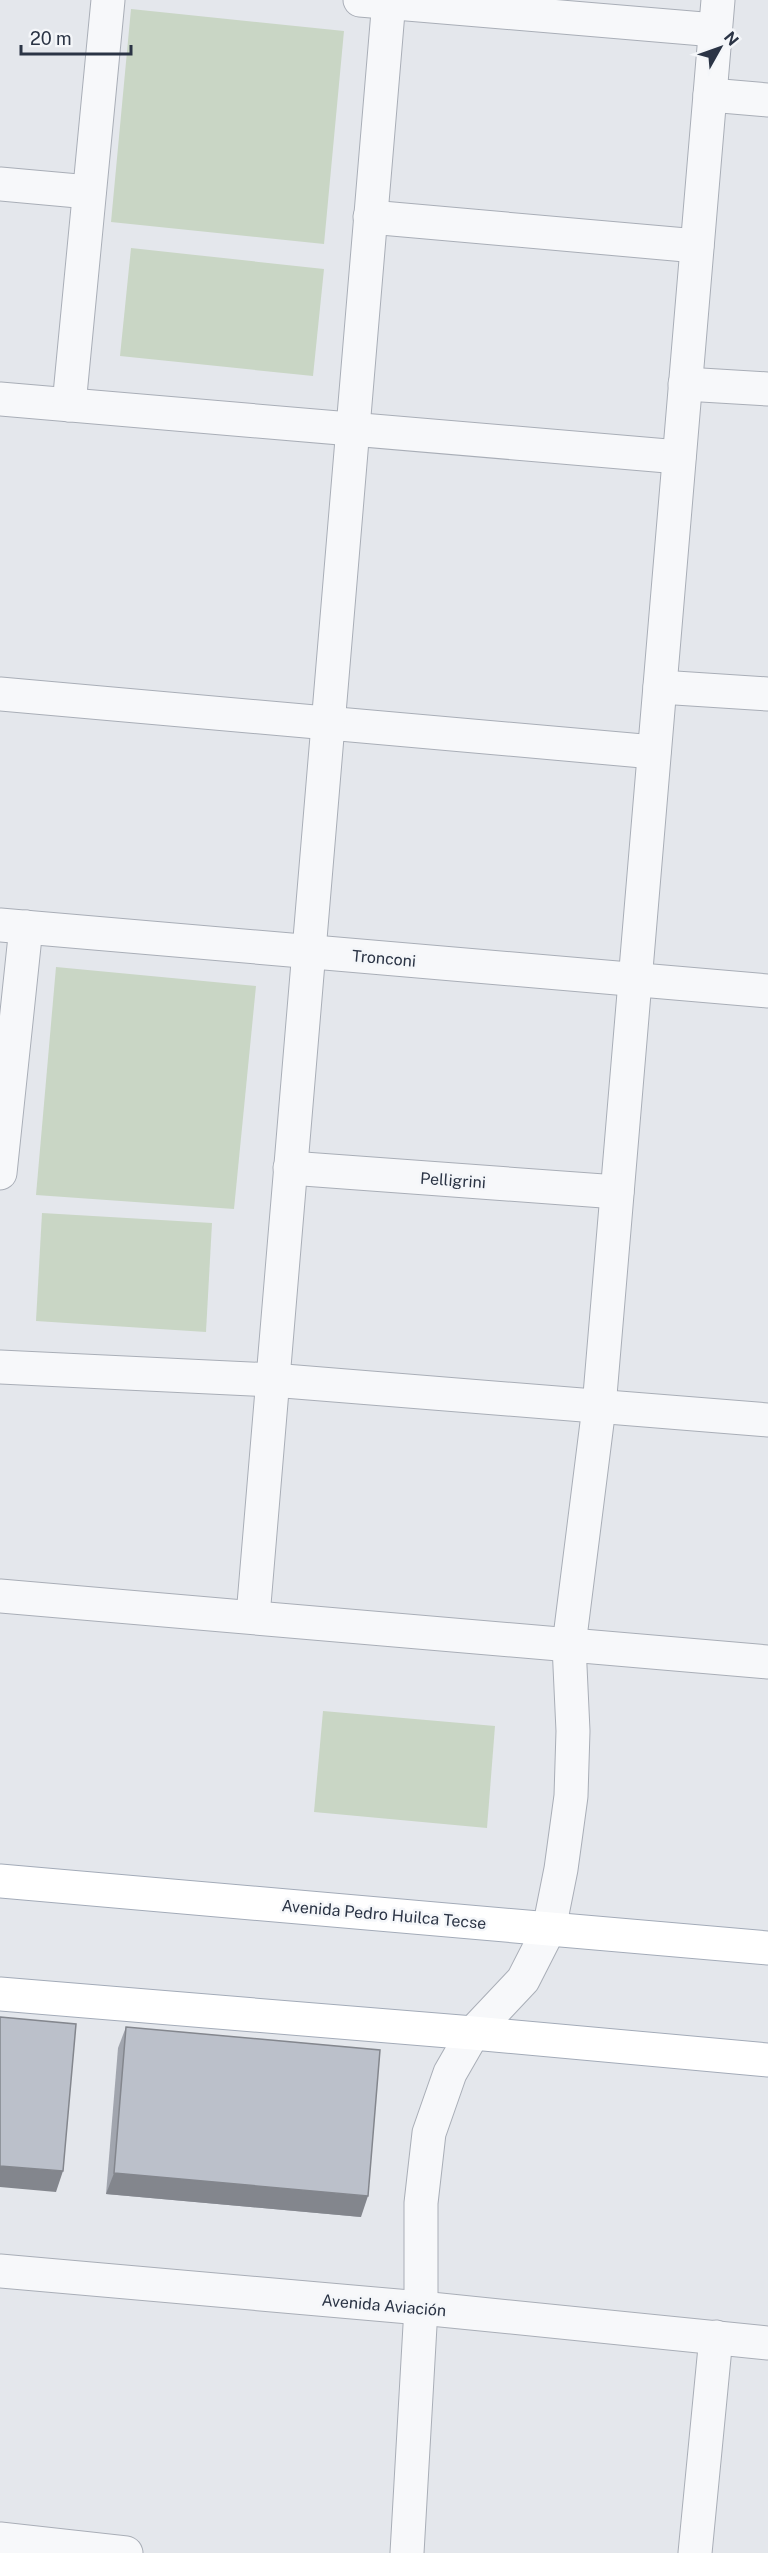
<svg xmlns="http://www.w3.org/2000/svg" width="768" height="2553" font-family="'Public Sans',sans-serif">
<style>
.green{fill:#c9d6c5}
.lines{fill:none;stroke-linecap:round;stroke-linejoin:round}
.minor-casing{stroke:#a9aeb7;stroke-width:35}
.major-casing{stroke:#a3abb8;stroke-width:35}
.minor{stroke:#f7f8fa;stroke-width:33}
.major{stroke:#fff;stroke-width:33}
.wall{fill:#a1a5ae}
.shaded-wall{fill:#83868d}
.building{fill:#bbc0ca;stroke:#83868d;stroke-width:1.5}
.labels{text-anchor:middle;stroke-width:5;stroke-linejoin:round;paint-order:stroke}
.street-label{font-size:16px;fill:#2b3445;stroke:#f4f6f9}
</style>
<rect width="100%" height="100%" fill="#e4e7ec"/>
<g class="green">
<polygon points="131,9 344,31 324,244 111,222"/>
<polygon points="131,248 324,269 313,376 120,356"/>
<polygon points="56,967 256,986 234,1209 36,1195"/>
<polygon points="42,1213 212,1223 206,1332 36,1321"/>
<polygon points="323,1711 495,1726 487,1828 314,1812"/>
</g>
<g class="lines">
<g class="minor-casing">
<g id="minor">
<polyline points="360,0 715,30"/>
<polyline points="710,95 768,100"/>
<polyline points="0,184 89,192"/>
<polyline points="370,217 697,246"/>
<polyline points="685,384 768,389"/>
<polyline points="0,399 679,457"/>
<polyline points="69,405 108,0"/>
<polyline points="660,687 768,694"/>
<polyline points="0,694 654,752"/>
<polyline points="0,925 768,991"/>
<polyline points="290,1168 617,1192"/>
<polyline points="0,1173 26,927"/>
<polyline points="0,1367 272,1380 768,1420"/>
<polyline points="0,1596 768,1662"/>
<polyline points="253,1616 389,0"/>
<polyline points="0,2271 421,2308 768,2343"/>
<polyline points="0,2539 126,2553"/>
<polyline points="407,2553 421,2308 421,2203 429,2133 450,2073 473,2033 523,1980 549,1929 561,1869 571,1796 573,1731 569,1645 599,1407 718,0"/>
<polyline points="695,2553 716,2337"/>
</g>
</g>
<g class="major-casing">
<g id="major">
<polyline points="0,1881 768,1948"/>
<polyline points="0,1994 473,2033 768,2060"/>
</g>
</g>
<use href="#minor" class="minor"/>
<use href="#major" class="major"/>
</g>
<polygon class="wall" points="126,2027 361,2217 106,2194 118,2048"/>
<g class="shaded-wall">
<polygon points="0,2166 63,2171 56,2192 0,2187"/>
<polygon points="114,2173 368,2196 361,2217 106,2194"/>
</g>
<g class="building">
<polygon points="0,2017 76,2024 63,2171 0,2166"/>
<polygon points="126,2027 380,2050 368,2196 114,2173"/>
</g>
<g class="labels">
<g class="street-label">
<text transform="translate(384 958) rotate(5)" y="6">Tronconi</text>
<text transform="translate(453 1180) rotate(4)" y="6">Pelligrini</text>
<text transform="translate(384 1914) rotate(5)" y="6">Avenida Pedro Huilca Tecse</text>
<text transform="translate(384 2305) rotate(5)" y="6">Avenida Aviación</text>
</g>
</g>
<g transform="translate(720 48) rotate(50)" stroke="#f4f6f9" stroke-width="4.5" paint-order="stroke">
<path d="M0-4.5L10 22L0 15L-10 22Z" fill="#2b3445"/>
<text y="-9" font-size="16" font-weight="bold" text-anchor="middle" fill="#2b3445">N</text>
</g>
<path d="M21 45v9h110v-9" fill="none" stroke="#2b3445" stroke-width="3"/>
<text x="30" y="45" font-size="18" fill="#2b3445" stroke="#f4f6f9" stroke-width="4.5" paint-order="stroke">20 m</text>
</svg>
